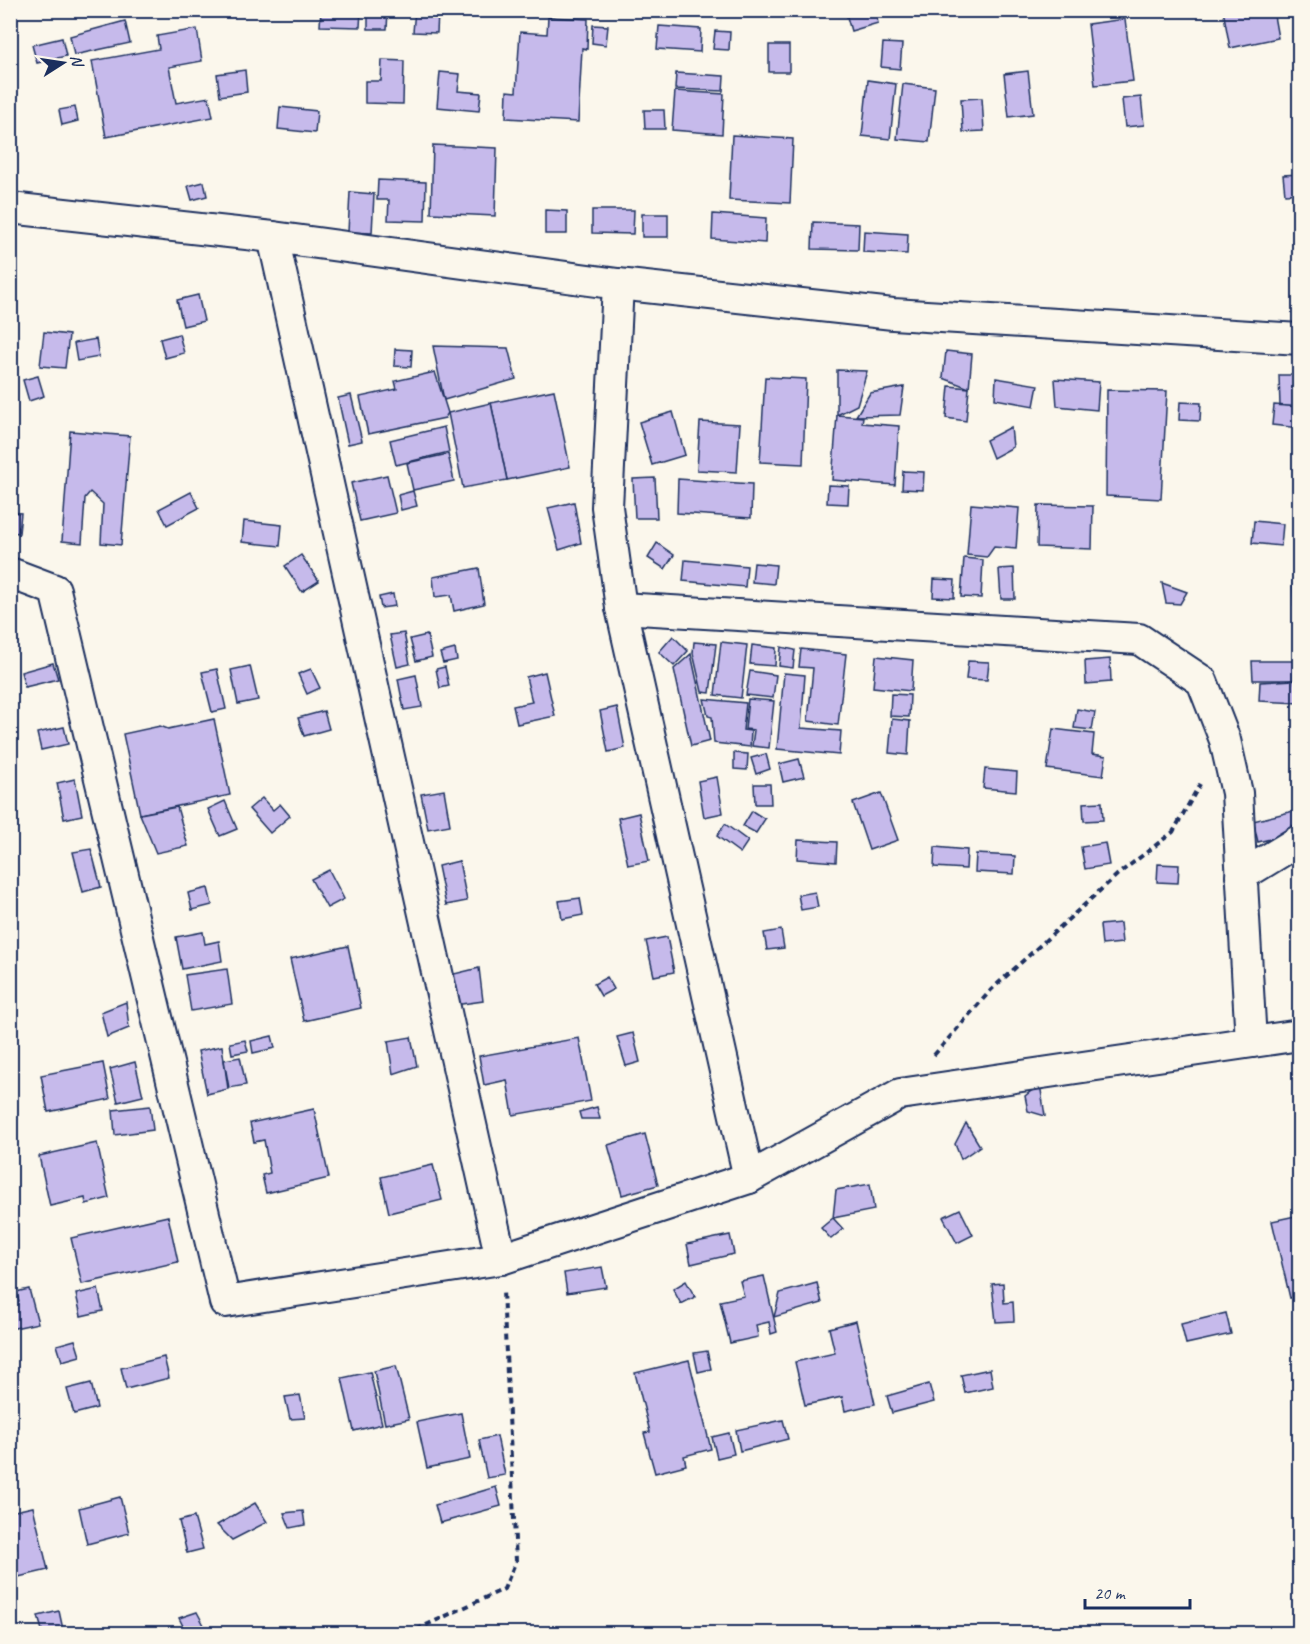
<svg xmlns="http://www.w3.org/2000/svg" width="1310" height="1644" font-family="Caveat,sans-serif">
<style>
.building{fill:#c6baeb;stroke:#1b2f5e;stroke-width:1.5}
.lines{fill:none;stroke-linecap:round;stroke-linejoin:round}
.street-casing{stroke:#1b2f5e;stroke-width:34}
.path{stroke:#1b2f5e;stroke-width:4;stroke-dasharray:6 4.5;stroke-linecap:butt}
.street{stroke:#fbf7ec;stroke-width:30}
</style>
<rect width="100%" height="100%" fill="#fbf7ec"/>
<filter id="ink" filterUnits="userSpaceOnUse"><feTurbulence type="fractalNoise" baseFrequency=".0167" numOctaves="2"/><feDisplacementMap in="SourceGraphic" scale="12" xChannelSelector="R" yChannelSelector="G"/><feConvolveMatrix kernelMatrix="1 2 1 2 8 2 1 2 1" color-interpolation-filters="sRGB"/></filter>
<g filter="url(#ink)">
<g class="building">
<polygon points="321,10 361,10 360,27 320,26"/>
<polygon points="368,10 388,10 387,29 368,29"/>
<polygon points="415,10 438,12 437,33 413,32"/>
<polygon points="845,10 875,10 878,23 851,31"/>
<polygon points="1223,10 1273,10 1278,38 1230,48"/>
<polygon points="548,17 588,19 587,49 582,48 578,122 506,118 507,91 516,92 520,32 547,34"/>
<polygon points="1125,19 1133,81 1095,85 1088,24"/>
<polygon points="125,21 130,43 74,55 70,36"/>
<polygon points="593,25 608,26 606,45 592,43"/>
<polygon points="659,26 701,29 700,52 657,49"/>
<polygon points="197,29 202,61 169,67 176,103 209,97 213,117 106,137 92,61 159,49 157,36"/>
<polygon points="715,31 730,32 729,50 713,49"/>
<polygon points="62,38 66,56 37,63 32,45"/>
<polygon points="883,43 902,44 900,69 881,67"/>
<rect x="769" y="45" width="20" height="27"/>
<polygon points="382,60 404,61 403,104 365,103 365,81 381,81"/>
<polygon points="245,70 247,92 220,96 217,74"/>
<polygon points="1028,71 1033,114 1009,117 1004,74"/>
<polygon points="440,72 460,74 458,91 481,93 479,111 437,107"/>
<polygon points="676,73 724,76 723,91 675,89"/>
<polygon points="868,80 896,84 890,139 862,136"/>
<polygon points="903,84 935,88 929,142 897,139"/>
<polygon points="675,91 724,94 722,134 672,130"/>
<polygon points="1141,97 1144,125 1125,127 1122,99"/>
<polygon points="982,98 984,131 963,132 961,99"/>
<polygon points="75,107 78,121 62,125 59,110"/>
<polygon points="280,107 317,111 315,133 278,129"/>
<polygon points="644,110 664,110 665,129 645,129"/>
<polygon points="732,135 793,139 790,203 729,200"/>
<polygon points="433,145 497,148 495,216 431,213"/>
<polygon points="1300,174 1300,193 1285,194 1283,175"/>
<polygon points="378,180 426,182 425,221 388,220 389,200 377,200"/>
<polygon points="204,182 207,196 192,200 188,186"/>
<polygon points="350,192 374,194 372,233 348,232"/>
<polygon points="545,210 567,211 567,234 545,234"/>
<polygon points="592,210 634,210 633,234 592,233"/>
<rect x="642" y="214" width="26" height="23"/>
<polygon points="713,214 766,218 765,243 712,239"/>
<polygon points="813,222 859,224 858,250 812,249"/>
<polygon points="864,231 908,234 907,254 863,252"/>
<polygon points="198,295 204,321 183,326 177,300"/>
<polygon points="44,332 69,335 65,368 40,366"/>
<polygon points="179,334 184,353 165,358 160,339"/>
<polygon points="96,339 99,357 77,361 74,343"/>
<polygon points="433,346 508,348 516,379 444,400"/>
<polygon points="395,349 412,350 411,367 394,366"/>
<polygon points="946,351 972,354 969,388 943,378"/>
<polygon points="837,370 867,371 857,405 837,415"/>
<polygon points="435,372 448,413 445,418 368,434 360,397 397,389 395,381"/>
<polygon points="1279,375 1300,375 1300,407 1280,406"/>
<polygon points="38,376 44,396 29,401 23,380"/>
<polygon points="765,377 806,379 803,464 760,462"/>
<polygon points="996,378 1038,385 1034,406 995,399"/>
<polygon points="1055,379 1099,382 1097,410 1057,406"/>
<polygon points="949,386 969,388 966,421 946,418"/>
<polygon points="904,387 900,415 856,416 870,393"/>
<polygon points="554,390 570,467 507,480 491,403"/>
<polygon points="1107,390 1167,391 1161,499 1106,496"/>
<polygon points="351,395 362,441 348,444 338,398"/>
<polygon points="1180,402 1201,403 1200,421 1179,420"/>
<polygon points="491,403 507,480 463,488 448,413"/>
<polygon points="1274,405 1300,407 1300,428 1272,425"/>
<polygon points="673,412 685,455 652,465 639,422"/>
<polygon points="837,415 863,417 862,423 899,426 895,485 832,480"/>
<polygon points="700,422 740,424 737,472 697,470"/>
<polygon points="444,427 449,452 396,465 390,440"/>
<polygon points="1011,427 1013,447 993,458 986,440"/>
<polygon points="70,431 130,436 121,545 101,543 103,504 90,492 85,498 82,543 62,541"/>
<polygon points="448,454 454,481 413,490 407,463"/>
<polygon points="903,471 924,472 923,490 902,489"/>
<polygon points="387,475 396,513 360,521 351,483"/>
<polygon points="655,478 657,518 635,518 633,479"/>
<polygon points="678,479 752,484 751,518 677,513"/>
<polygon points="828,485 849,486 848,504 827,503"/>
<polygon points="413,491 417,506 401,510 398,495"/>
<polygon points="191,492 199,508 167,525 159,509"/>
<polygon points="574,502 581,543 559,550 548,508"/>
<polygon points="971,504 1019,508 1016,549 994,547 987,557 967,555"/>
<polygon points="1038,505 1093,506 1092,549 1037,547"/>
<polygon points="10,512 21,513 19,533 10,532"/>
<polygon points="244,521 282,525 280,546 242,542"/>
<polygon points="1254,521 1283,524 1281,546 1252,543"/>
<polygon points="657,543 674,555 665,569 648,558"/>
<polygon points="301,555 319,581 302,592 285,566"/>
<polygon points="964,558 983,560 981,598 961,597"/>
<polygon points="685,560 747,566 745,587 683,581"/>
<polygon points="754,563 776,565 774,584 752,582"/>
<polygon points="479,568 484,604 454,611 451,595 435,597 433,577"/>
<polygon points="1014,568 1015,599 1001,599 999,569"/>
<polygon points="934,579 955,580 954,598 933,597"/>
<polygon points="1300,582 1300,605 1294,606 1293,583"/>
<polygon points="1162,583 1187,592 1180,604 1166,603"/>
<polygon points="393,594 395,606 381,608 379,597"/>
<polygon points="404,633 410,664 397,667 390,635"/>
<polygon points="427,635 432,657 416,661 410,639"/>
<polygon points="673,636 688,651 674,666 659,652"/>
<polygon points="694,642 716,644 710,693 702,692 693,653"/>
<polygon points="721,642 747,645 741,698 715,695"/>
<polygon points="752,645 776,648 775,666 750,664"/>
<polygon points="781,647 795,650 793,668 779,666"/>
<polygon points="455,649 457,660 443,663 440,653"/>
<polygon points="801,649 846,654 838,725 808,721 813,668 799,667"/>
<polygon points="691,654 710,741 691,746 674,669"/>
<polygon points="876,656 913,660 911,691 873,687"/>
<polygon points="1110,659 1111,682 1086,684 1085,661"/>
<polygon points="968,661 989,662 987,680 966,679"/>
<polygon points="1252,661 1294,661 1294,680 1253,680"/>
<polygon points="53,663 58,679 25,687 21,672"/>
<polygon points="250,666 258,700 238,704 231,670"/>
<polygon points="445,667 449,686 440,688 436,669"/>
<polygon points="217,669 226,709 212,712 202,672"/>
<polygon points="311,669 320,688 307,694 298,674"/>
<polygon points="750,671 776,675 773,698 746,695"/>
<polygon points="545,672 555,716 517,724 513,706 532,702 526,677"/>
<polygon points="784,673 805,675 801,728 841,731 839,755 777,749"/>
<polygon points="416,675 422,707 404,710 398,679"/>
<polygon points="1294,680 1300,696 1300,703 1259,701 1260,682"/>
<polygon points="891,694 910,695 909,717 890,716"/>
<polygon points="704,699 746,703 743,730 751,731 750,747 714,743 712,717 708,716"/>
<polygon points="748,699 774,701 769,748 752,746 754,730 745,729"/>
<polygon points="617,707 625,748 608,752 600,711"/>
<polygon points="1077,709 1095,712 1092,730 1074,728"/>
<polygon points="324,711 329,729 304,736 298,718"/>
<polygon points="214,719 230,795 140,814 123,734 160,726 168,729"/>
<polygon points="892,719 910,721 908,755 889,753"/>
<polygon points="64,727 68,744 41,750 37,733"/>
<polygon points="1053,729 1094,734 1092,754 1106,756 1103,776 1047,769"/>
<polygon points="734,753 748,754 747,770 734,769"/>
<polygon points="766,754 770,769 756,774 751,758"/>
<polygon points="799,759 804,777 783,782 779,764"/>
<polygon points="985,769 1017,772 1016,791 983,788"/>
<polygon points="717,777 723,813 704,817 698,781"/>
<polygon points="75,779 82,815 64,819 57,783"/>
<polygon points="754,784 770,784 771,804 755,804"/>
<polygon points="444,790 450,825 428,829 421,794"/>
<polygon points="881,793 898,840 869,850 853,803"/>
<polygon points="262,798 273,810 280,804 290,816 270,833 249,809"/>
<polygon points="225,801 237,829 220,836 208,809"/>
<polygon points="1102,802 1103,820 1084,821 1083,803"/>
<polygon points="177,807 188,846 156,853 140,814"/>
<polygon points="752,811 765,819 756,833 743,826"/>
<polygon points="1294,811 1299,832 1258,842 1253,821"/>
<polygon points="639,813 649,861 628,865 618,818"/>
<polygon points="725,824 748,841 740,853 717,836"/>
<polygon points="798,840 837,842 836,862 797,859"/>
<polygon points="1105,843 1109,865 1085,869 1081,847"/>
<polygon points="935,847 967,850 966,869 934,867"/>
<polygon points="91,849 101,887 83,892 73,852"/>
<polygon points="976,854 1015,856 1014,874 975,872"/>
<polygon points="459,861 467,901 446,905 438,866"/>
<polygon points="1158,864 1179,865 1178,883 1157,882"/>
<polygon points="329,870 344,899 327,908 311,879"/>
<polygon points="208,888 212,905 192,910 188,893"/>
<polygon points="815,892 818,907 801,910 798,895"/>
<polygon points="580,898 583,915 562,919 559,901"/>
<polygon points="1120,923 1122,943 1102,945 1100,925"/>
<polygon points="781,930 784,948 767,950 764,933"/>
<polygon points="203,932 205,944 219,941 222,961 182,969 176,937"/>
<polygon points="667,937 674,972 654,976 646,941"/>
<polygon points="348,946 361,1008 304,1021 290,959"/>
<polygon points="479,968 483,1001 455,1005 454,974"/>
<polygon points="227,969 232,1004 191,1011 185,975"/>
<polygon points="607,977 614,989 601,996 594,984"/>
<polygon points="126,1002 129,1028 107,1037 101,1012"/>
<polygon points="633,1033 640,1062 626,1066 617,1037"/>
<polygon points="272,1036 275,1048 253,1053 251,1041"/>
<polygon points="411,1037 417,1066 393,1074 388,1041"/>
<polygon points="579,1038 591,1101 513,1115 507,1080 484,1085 479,1056"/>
<polygon points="245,1040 248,1051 232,1054 230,1043"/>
<polygon points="222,1046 228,1089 207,1094 198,1051"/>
<polygon points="240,1057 246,1085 229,1088 224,1060"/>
<polygon points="135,1062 143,1096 118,1102 110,1069"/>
<polygon points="103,1063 110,1099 48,1112 41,1075"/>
<polygon points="1040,1084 1045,1116 1028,1111 1025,1096"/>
<polygon points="150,1106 153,1130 115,1135 113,1110"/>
<polygon points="597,1107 600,1119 581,1119 579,1112"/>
<polygon points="314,1109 329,1178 266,1193 262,1175 270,1173 264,1140 254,1142 250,1123"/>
<polygon points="966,1123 980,1146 961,1159 955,1144"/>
<polygon points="645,1134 658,1185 622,1195 608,1145"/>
<polygon points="97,1143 109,1198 86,1204 85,1198 50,1206 39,1156"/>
<polygon points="433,1165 442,1200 389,1213 381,1177"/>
<polygon points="870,1184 874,1210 833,1218 836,1190"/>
<polygon points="960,1209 973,1235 957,1243 943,1217"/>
<polygon points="1300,1215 1300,1296 1290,1298 1272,1221"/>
<polygon points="168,1216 178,1262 82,1284 71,1238"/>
<polygon points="833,1218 843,1229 831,1239 821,1228"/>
<polygon points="730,1235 734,1254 691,1264 687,1244"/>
<polygon points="602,1267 606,1287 567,1293 564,1273"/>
<polygon points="764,1276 777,1332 771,1334 769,1322 756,1325 758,1337 730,1343 720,1301 744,1296 740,1281"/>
<polygon points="686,1281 695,1297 681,1304 673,1289"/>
<polygon points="817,1283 822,1303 774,1317 780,1293"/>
<polygon points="1003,1283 1004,1303 1013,1302 1014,1321 996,1322 992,1284"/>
<polygon points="29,1289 38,1323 10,1329 10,1303 19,1301 16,1292"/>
<polygon points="98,1289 103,1311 81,1316 76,1294"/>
<polygon points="1226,1313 1231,1334 1186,1344 1181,1324"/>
<polygon points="856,1321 875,1404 845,1411 842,1397 805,1405 795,1362 835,1353 829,1328"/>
<polygon points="75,1340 80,1356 62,1361 57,1345"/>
<polygon points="707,1351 711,1369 698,1372 694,1353"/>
<polygon points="164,1357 169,1378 126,1389 121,1368"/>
<polygon points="689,1360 711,1449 684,1456 686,1465 655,1473 644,1433 650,1432 635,1373"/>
<polygon points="396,1366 409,1419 385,1424 374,1371"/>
<polygon points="990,1369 993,1387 965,1393 961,1375"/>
<polygon points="370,1372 382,1424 354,1431 342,1378"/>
<polygon points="91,1383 97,1408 74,1414 67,1389"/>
<polygon points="929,1384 934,1402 892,1413 887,1396"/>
<polygon points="300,1395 305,1418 290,1419 285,1397"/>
<polygon points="461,1413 470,1459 427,1468 417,1422"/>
<polygon points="783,1420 788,1439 740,1451 736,1430"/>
<polygon points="729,1433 734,1454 717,1458 712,1437"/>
<polygon points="497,1436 505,1475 487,1478 479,1440"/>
<polygon points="496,1487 501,1506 440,1523 435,1505"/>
<polygon points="120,1497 129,1533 87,1544 79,1508"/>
<polygon points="255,1503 267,1522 232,1540 217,1525"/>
<polygon points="33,1507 48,1570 10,1579 10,1512"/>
<polygon points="303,1511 305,1525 290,1528 284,1513"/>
<polygon points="194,1517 203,1549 187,1553 179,1521"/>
<polygon points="59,1611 64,1634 43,1634 38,1616"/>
<polygon points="197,1612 205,1627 186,1632 179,1618"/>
</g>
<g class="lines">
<g class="street-casing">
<g id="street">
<polyline points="10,208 273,237 618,284 893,314 1300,339"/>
<polyline points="273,237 501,1259"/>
<polyline points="618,284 607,507 621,608 749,1178"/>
<polyline points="10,573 55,590 225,1302 501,1259 749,1178 900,1094 1300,1035"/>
<polyline points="621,608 1139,639 1202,681 1225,740 1237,793 1251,1042"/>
<polyline points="1241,876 1300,840"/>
</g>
</g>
<g class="path">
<polyline points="934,1055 991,990 1117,875 1173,832 1200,784"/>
<polyline points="407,1634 504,1589 516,1561 503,1291"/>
</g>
<use href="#street" class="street"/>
</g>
</g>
<rect width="1310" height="1644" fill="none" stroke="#fbf7ec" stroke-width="36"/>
<rect x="18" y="18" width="1274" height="1608" fill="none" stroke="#1b2f5e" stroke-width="2" filter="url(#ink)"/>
<g transform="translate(63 63) rotate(78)" stroke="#fbf7ec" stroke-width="4.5" paint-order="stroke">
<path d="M0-4.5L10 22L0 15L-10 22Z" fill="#1b2f5e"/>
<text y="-9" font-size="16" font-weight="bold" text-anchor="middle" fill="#1b2f5e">N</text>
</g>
<path d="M1085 1599v9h105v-9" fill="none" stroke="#1b2f5e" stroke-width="3"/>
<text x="1094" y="1599" font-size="18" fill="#1b2f5e" stroke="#fbf7ec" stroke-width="4.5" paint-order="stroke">20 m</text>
</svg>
